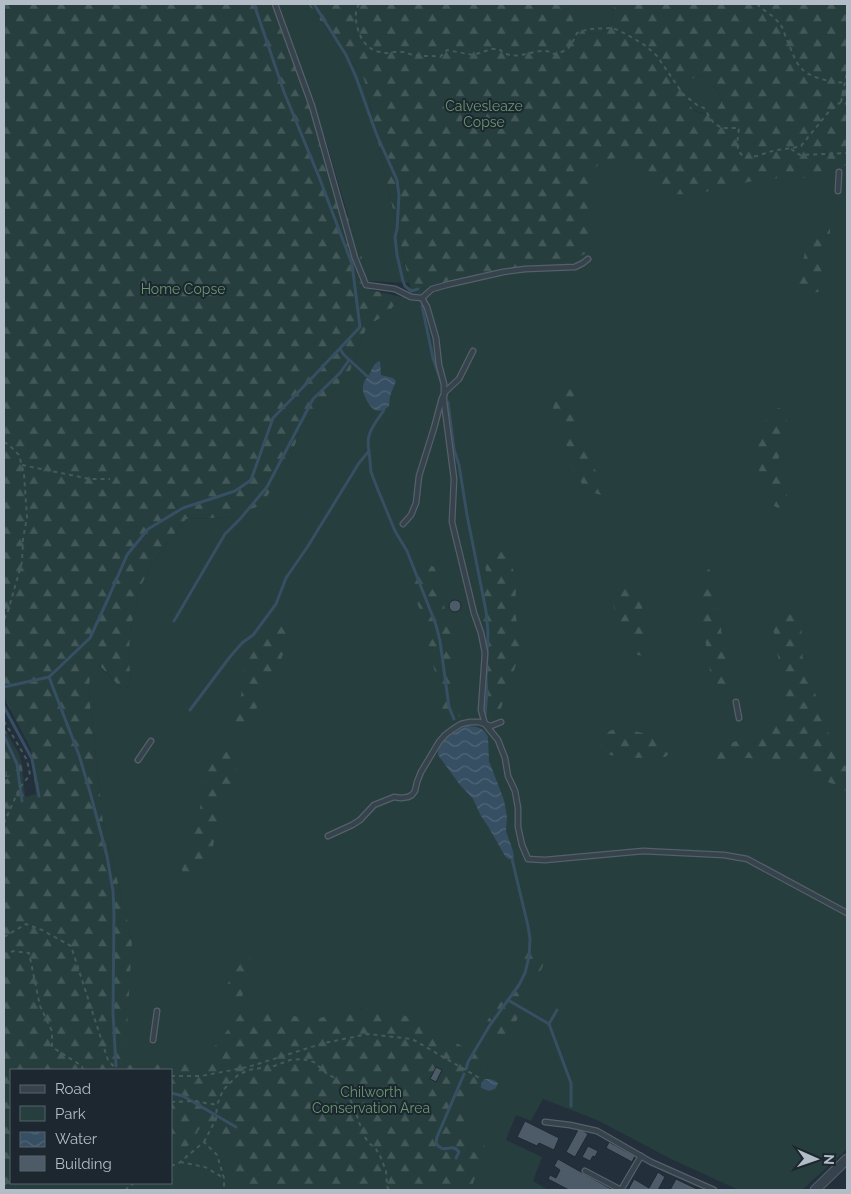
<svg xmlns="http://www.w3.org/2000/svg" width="851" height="1194" font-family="Raleway,sans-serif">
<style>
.green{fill:#263e3d;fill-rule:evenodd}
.forest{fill:url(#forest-firs);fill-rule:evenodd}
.wetland{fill:url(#wetland-marsh)}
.water{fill:url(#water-waves)}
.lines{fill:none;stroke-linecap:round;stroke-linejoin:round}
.stream{stroke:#364f62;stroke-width:3}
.building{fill:#4c5b67;stroke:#1e2932}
.service-casing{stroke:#556069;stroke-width:7}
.minor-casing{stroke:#556069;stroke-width:11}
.path{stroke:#445b5a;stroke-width:2;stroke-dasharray:4 4;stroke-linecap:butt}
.service{stroke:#36424c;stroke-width:4.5}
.minor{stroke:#36424c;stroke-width:9}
.labels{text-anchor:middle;stroke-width:4;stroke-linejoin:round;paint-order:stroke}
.park-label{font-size:14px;fill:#69986d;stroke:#1c2730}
</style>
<defs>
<pattern id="forest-firs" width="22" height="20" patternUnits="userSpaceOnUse" patternTransform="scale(1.25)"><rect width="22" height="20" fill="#263e3d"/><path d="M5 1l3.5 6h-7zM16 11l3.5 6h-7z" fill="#435858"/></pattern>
<pattern id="wetland-marsh" width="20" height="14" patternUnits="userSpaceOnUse" patternTransform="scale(1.25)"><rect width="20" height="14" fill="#263e3d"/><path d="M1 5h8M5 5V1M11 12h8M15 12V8" fill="none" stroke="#435858"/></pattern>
<pattern id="water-waves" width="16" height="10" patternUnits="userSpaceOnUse" patternTransform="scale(1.25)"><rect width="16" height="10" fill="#364f62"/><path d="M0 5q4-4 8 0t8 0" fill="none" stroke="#516677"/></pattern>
</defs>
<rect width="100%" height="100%" fill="#23303b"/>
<g class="green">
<polygon points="279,4 308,4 364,79 409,283 370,281 352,229 324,135"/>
<polygon points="568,4 615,4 611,22 601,33 585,34 573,20"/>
<path d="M701,75L708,83L719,90L721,103L713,114C687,114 687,102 690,80Z"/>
<path d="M588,155L847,159V1149L802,1190H739L673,1160L597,1120L543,1099L531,1121L516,1115L506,1140L542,1157L533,1181L548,1190H4V932L132,940L103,822L89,694L90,674L98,665L122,689L131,686L129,660L130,631L140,588L152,563L186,519L232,517L286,468L302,426L350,371L367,326L387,314L401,297L411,291L578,257ZM11,1070H171V1183H11Z"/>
</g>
<g class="forest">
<path d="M4,4H274L370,281L371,290L401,297L387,314L367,326L350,371L302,426L286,468L261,505L232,517L186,519L152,563L140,588L130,631L129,660L131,686L122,689L99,665L90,674L89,694L103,822L132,940L125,1065L201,1064L244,1009L314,1019L381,1006L423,1023L487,1061L461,1131L485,1146L471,1190H238V1186L231,1158L220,1137L208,1127L200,1128C197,1132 197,1135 194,1140C190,1148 179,1148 171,1151V1070H11V1183H119L99,1190H4V728L19,754L22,765L25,797L36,794L31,749L4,697Z"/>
<path d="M308,4H568L573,20L586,34L601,33L611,22L615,4H847V165L832,168L827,176C807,179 786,177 766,179C736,182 697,199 667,193C651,189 653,174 644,164C636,157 616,157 607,160C601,162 596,167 591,171L592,251L578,257L411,291L364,79ZM701,75L708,83L719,90L721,103L713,114C687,115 687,102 690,80Z"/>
<polygon points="821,226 830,228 830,244 827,257 824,277 825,287 821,291 811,294 798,289 798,281 802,268 805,251 810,235"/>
<path d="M565,383L574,391C574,399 574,407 575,415C579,440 590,463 604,484L602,495L589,492L579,480L571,465L567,449L565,435L562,423L553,409L556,387Z"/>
<path d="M780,408C782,411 785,414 786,418C790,433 776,450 779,467C780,476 787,483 787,493C787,500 784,505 778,508L771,504L767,487L756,464V454L761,432L771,410Z"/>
<polygon points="488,548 499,549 509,560 514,572 516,589 515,607 517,625 522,641 520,653 501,708 498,717 492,719 489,717 483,623 481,614 480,602 485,584 486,571 483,555"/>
<polygon points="423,561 434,567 441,584 446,618 453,632 457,650 453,660 454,693 460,709 460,716 446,721 442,711 441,699 422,615 413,593 409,574"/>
<polygon points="709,569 715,580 718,612 731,686 725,694 718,689 711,677 698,596 699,578"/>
<polygon points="630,584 637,591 642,603 644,639 647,647 644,656 637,655 634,646 625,632 613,604 616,593 621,586"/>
<polygon points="790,609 799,616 802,628 801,639 804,672 814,690 838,761 847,767 847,791 824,780 797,760 746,758 734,763 721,766 711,766 706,762 717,749 729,743 761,735 773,727 784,715 786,677 779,662 773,628 777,616"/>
<polygon points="285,619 296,623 286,645 281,660 258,706 245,726 238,730 233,729 231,719 241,696 244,669 250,652 272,628"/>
<path d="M622,728C633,731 661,736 669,744C671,746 671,749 672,752L665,757L631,758L610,755L603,752L601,745C606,733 608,729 622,728Z"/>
<polygon points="227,749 234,751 238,765 234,778 228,790 217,821 213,847 207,863 199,873 189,881 183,882 182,868 190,848 199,816 201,802 201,791 204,777 210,766"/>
<path d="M535,949L538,950C540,953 542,957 543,961C546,976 520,982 519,965C519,961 521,957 524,955C527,953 531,951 535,949Z"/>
<path d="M250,958L255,962V973L244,989L241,1002L237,1005L232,1003C230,998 226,996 223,991L240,964Z"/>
<path d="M509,991L518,992L525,999V1004L508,1037C492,1042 491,1045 482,1030L492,1013Z"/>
</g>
<polygon class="wetland" points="4,760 7,761 11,766 10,776 4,781"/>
<g class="water">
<path d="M380,361L381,375L393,378L396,381L390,396L389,406C380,414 373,412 367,401C365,397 362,391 363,386C364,380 367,378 370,373C373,367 374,363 380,361Z"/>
<path d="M467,726C476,726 485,728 488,737L489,761L504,800L507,817L506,831L513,851L514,856L513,859H508L505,856L489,828L481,816L473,799L460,785L438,755C437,742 455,730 467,726Z"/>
<path d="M485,1079C490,1079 495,1079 498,1084L495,1089L489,1091L481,1088V1083Z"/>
</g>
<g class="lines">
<g class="stream">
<polyline points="314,4 346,55 356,77 376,133 397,180 399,196 397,229 395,237 397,255 403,281 405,286 411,291 418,289"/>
<polyline points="422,306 433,358 442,384"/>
<polyline points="340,349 344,355 367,376"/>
<polyline points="448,402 454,449 459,465 467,515 486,611 488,632 486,680 487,691 485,715"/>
<polyline points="369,451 371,472 378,490 395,531 407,551 436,625 440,641 449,707 454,719"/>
<polyline points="174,621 225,534 240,519 267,487 313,399 340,373 349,360"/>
<polyline points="49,677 79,755 90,792 107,856 113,891 114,912 113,1013 116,1066"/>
<polyline points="4,687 49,677 90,638 107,601 127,555 148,529 183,508 235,491 251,480 273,418 310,380 360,327 352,264 319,177 284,92 254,4"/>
<polyline points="4,707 32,759 39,796"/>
<path d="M190,710L229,658L242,643L253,635L276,604L286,578L308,546L359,463L369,451C365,433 375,424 384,410"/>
<polyline points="4,736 17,764 22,801"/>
<polyline points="508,1000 549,1024 571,1083 571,1106"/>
<polyline points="549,1024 557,1010"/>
<polyline points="466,1069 468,1062 490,1025 519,985 525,973 529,957 530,939 528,926 512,859"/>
<polyline points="171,1093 183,1096 236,1127"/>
<path d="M456,1158L459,1152C451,1141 444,1156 436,1143L437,1137L464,1074"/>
</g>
</g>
<g class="building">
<circle cx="455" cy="606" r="6"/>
<polygon points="436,1067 442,1070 436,1082 430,1079"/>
<polygon points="525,1121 559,1138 554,1150 539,1143 537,1146 517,1137"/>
<polygon points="579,1128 588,1134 575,1157 566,1152"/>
<polygon points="609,1142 635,1156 632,1162 606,1148"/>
<polygon points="588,1146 598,1151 595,1157 593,1156 590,1161 582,1157"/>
<polygon points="558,1159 613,1190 569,1190 548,1179 550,1175 556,1178 560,1170 554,1166"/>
<polygon points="658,1172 665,1177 658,1190 628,1190 634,1179 649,1188"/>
<polygon points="676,1179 697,1189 697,1190 670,1190"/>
</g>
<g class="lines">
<g class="service-casing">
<g id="service">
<polyline points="275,4 312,106 355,258 366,285 395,289 411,297 422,298 432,289 450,284 503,272 525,269 575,267 583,263 588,259"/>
<polyline points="838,191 839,172"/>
<polyline points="422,298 427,307 436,338 439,365 444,384 444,402 454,479 452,522 474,613 481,633 485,653 481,710 485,724 498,740 505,758 508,776 515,791 518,808 518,827 522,845 528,859 545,860 643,851 724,855 747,859 847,913"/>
<polyline points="403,524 411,515 416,503 419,476 434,428 442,398 446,391 459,379 473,351"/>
<polyline points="736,702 739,718"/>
<polyline points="138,760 151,741"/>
<polyline points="328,836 352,825 360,820 374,805 394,797 401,798 408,797 412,795 415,791 417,782 421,772 439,742 445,735 453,729 461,724 470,722 479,722 491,726 501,722"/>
<polyline points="153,1040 157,1011"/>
<polyline points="545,1122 570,1125 597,1131 651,1162 714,1190"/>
<polyline points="585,1171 621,1190 641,1156"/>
</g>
</g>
<g class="minor-casing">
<polyline id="minor" points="815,1190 847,1159"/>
</g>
<g class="path">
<path d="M359,4C355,11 355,18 357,26C361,42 369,52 386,53C391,53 397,51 402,52C406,52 409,54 413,55C422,57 431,55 440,57L447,50L473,55L492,49H499C517,66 537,43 554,54C569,51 571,46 577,33L589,29L611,28L618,30L633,38L646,46L657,56L683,94L697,105L704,108L713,122L717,125L722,128H739C737,143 733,161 757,156C761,155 765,153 769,152C779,149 790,149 801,146L831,109L841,102L847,104"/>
<path d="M757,4C764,11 774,16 780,24C784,29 785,37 788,42C792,51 795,63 803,70C813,79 833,82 847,83"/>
<polyline points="841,102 847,72"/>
<polyline points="791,149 800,155 847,153"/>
<polyline points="4,442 8,444 19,455 24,474 27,517 23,539 22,562 8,611 4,620"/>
<polyline points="22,465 90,479 110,479"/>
<polyline points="4,721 27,760 30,775 20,787 4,823"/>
<polyline points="4,937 26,924 42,930 71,946 108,1060 117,1070"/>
<polyline points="4,956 13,951 29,953 40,1006 52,1031 52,1047 82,1066 83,1070"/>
<polyline points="171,1076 201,1076 248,1067 324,1043 368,1034 412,1039 481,1079"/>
<polyline points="171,1102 195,1101 217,1105 223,1090 238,1075 249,1070 274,1066 290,1060 302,1059 314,1062 326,1073 333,1077 343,1087 353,1105 364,1136 369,1143 376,1149 381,1158 386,1171 387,1186 389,1190"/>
<polyline points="204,1142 216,1119 217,1105"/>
<polyline points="180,1162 205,1167 224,1178"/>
<polyline points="171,1166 179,1163 204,1142 217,1155 224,1178 224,1190"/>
<polyline points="4,1185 11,1179"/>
<polyline points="125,1190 134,1183"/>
</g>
<use href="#service" class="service"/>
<use href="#minor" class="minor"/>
</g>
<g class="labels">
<g class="park-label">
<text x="484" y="111">Calvesleaze<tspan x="484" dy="16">Copse</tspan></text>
<text x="183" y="294">Home Copse</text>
<text x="371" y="1097">Chilworth<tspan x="371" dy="16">Conservation Area</tspan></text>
</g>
</g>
<rect width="851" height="1194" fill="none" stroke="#b2bdc7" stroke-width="10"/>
<rect x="10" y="1069" width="162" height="115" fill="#1c2730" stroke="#58636c"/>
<rect x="20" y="1085" width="25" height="8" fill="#36424c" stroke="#58636c"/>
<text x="55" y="1094" font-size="15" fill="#b2bdc7">Road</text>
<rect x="20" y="1106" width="25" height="15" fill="#263e3d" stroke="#58636c"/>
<text x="55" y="1119" font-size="15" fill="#b2bdc7">Park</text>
<rect x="20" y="1132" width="25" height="15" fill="url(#water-waves)" stroke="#58636c"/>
<text x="55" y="1144" font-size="15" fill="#b2bdc7">Water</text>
<rect x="20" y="1156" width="25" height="15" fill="#4c5b67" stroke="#58636c"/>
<text x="55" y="1169" font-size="15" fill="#b2bdc7">Building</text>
<g transform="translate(816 1159) rotate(92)" stroke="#1c2730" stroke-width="4" paint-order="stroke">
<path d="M0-4L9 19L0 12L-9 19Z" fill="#b2bdc7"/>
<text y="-8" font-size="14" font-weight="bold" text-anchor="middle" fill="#b2bdc7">N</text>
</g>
</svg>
